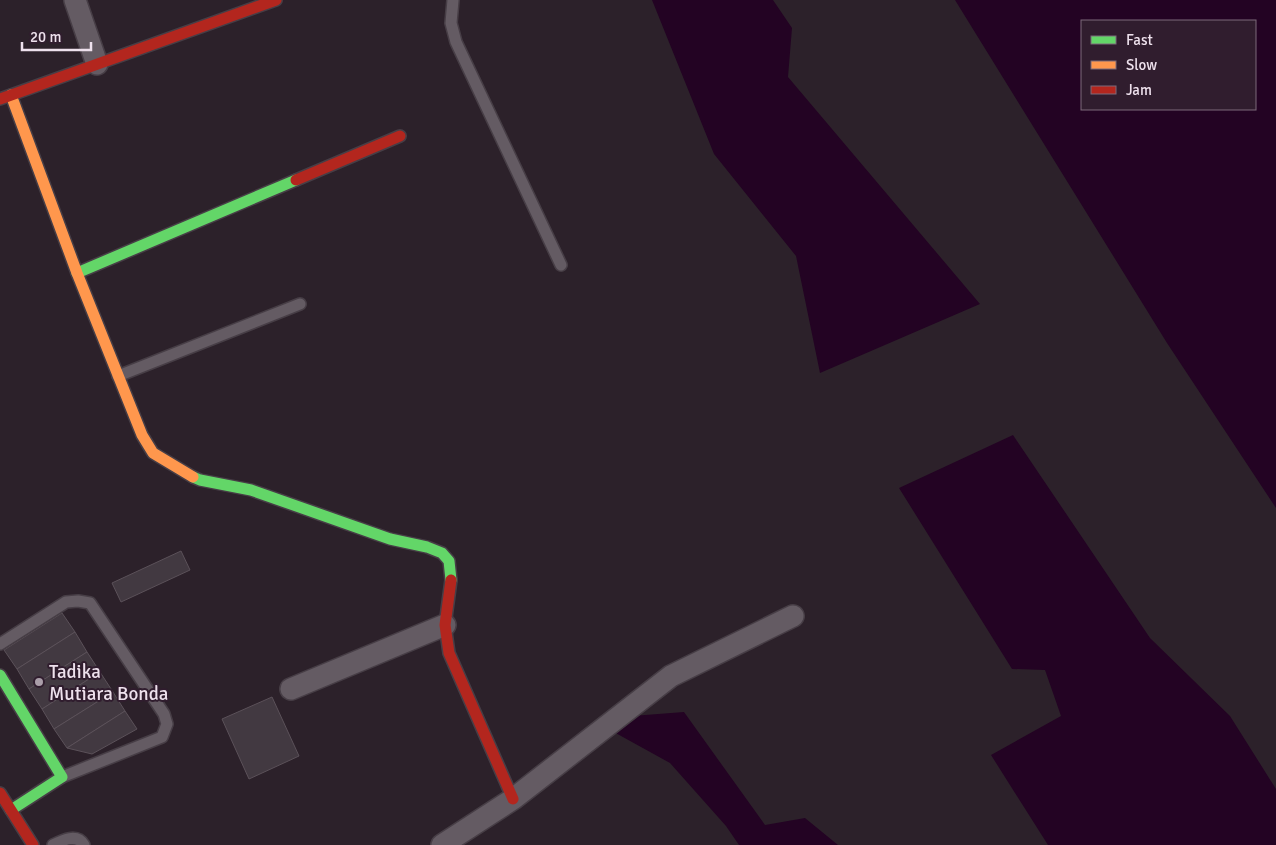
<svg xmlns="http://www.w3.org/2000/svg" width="1276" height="845" font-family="Signika,sans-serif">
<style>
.water{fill:#230323;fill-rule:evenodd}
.building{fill:#423941;stroke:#5b5159}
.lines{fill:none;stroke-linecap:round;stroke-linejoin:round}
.lane-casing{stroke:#473e46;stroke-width:14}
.street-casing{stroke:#473e46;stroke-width:24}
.fast-casing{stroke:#473e46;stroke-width:14}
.slow-casing{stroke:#473e46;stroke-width:14}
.jam-casing{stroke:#473e46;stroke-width:14}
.lane{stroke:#645b63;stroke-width:11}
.street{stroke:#645b63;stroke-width:21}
.fast{stroke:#63d668;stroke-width:11}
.slow{stroke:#ff974d;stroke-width:11}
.jam{stroke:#b3261e;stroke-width:11}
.poi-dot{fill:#aa9ea9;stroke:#301d2e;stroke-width:2}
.labels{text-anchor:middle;stroke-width:4;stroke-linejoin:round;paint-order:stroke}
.poi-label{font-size:19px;fill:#eee1ed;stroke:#301d2e;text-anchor:start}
</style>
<rect width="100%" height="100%" fill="#2c212a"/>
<g class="water">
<polygon points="652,0 773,0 792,28 788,77 980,304 820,373 796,256 714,154"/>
<path d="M955,0H1276V508L1167,343ZM1082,21H1255V109H1082Z"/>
<polygon points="1013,435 1150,638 1230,716 1276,789 1276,845 1048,845 991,755 1061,716 1045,670 1012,669 899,488"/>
<polygon points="684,712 765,825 805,818 838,845 739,845 726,826 670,763 612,731 632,716"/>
</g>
<g class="building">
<polygon points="181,551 190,570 121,602 112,583"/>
<polygon points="62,613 75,632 17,669 4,650"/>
<polygon points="75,632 87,652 29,689 17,669"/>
<polygon points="87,652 100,672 42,709 29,689"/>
<polygon points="100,672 113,692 54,729 42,709"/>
<polygon points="113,692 125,711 67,748 54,729"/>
<polygon points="272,697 299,756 249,779 222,719"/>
<polygon points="125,711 137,729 92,754 67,748"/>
</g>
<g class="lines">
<g class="lane-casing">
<g id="lane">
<polyline points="453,0 451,23 456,42 561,265"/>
<polyline points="118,376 300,304"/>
<polyline points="0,644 66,602 78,601 90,603 164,714 167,724 162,737 62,777"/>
<path d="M53,845C63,840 77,833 84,845"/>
</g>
</g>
<g class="street-casing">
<g id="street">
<polyline points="75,0 97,64"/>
<polyline points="291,689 445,625"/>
<polyline points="442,845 513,799 671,676 793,616"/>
</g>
</g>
<g class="fast-casing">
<g id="fast">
<polyline points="77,273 296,180"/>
<polyline points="193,477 200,480 251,490 390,539 427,547 442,553 449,561 451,580"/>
<polyline points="0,675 62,777 11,810"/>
</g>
</g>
<g class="slow-casing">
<polyline id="slow" points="11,95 77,273 142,435 153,453 193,477"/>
</g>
<g class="jam-casing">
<g id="jam">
<polyline points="0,99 276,0"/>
<polyline points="296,180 400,136"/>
<polyline points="451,580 445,625 449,653 513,799"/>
<polyline points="0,793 33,845"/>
</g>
</g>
<use href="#lane" class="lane"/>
<use href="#street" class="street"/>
<use href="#fast" class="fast"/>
<use href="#slow" class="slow"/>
<use href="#jam" class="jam"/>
</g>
<circle class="poi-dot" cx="39" cy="682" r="5"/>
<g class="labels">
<g class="poi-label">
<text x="49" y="678">Tadika<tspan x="49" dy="22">Mutiara Bonda</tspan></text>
</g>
</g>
<rect x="1081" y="20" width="175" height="90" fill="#301d2e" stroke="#7c6b7a"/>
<rect x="1091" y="36" width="25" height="8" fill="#63d668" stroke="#7c6b7a"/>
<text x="1126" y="45" font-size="15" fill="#eee1ed">Fast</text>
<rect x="1091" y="61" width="25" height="8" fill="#ff974d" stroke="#7c6b7a"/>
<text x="1126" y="70" font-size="15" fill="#eee1ed">Slow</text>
<rect x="1091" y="86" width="25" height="8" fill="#b3261e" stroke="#7c6b7a"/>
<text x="1126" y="95" font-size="15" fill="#eee1ed">Jam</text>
<path d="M22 42v8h69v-8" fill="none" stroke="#eee1ed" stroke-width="2.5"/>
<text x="30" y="42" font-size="15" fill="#eee1ed" stroke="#301d2e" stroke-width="4" paint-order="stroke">20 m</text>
</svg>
